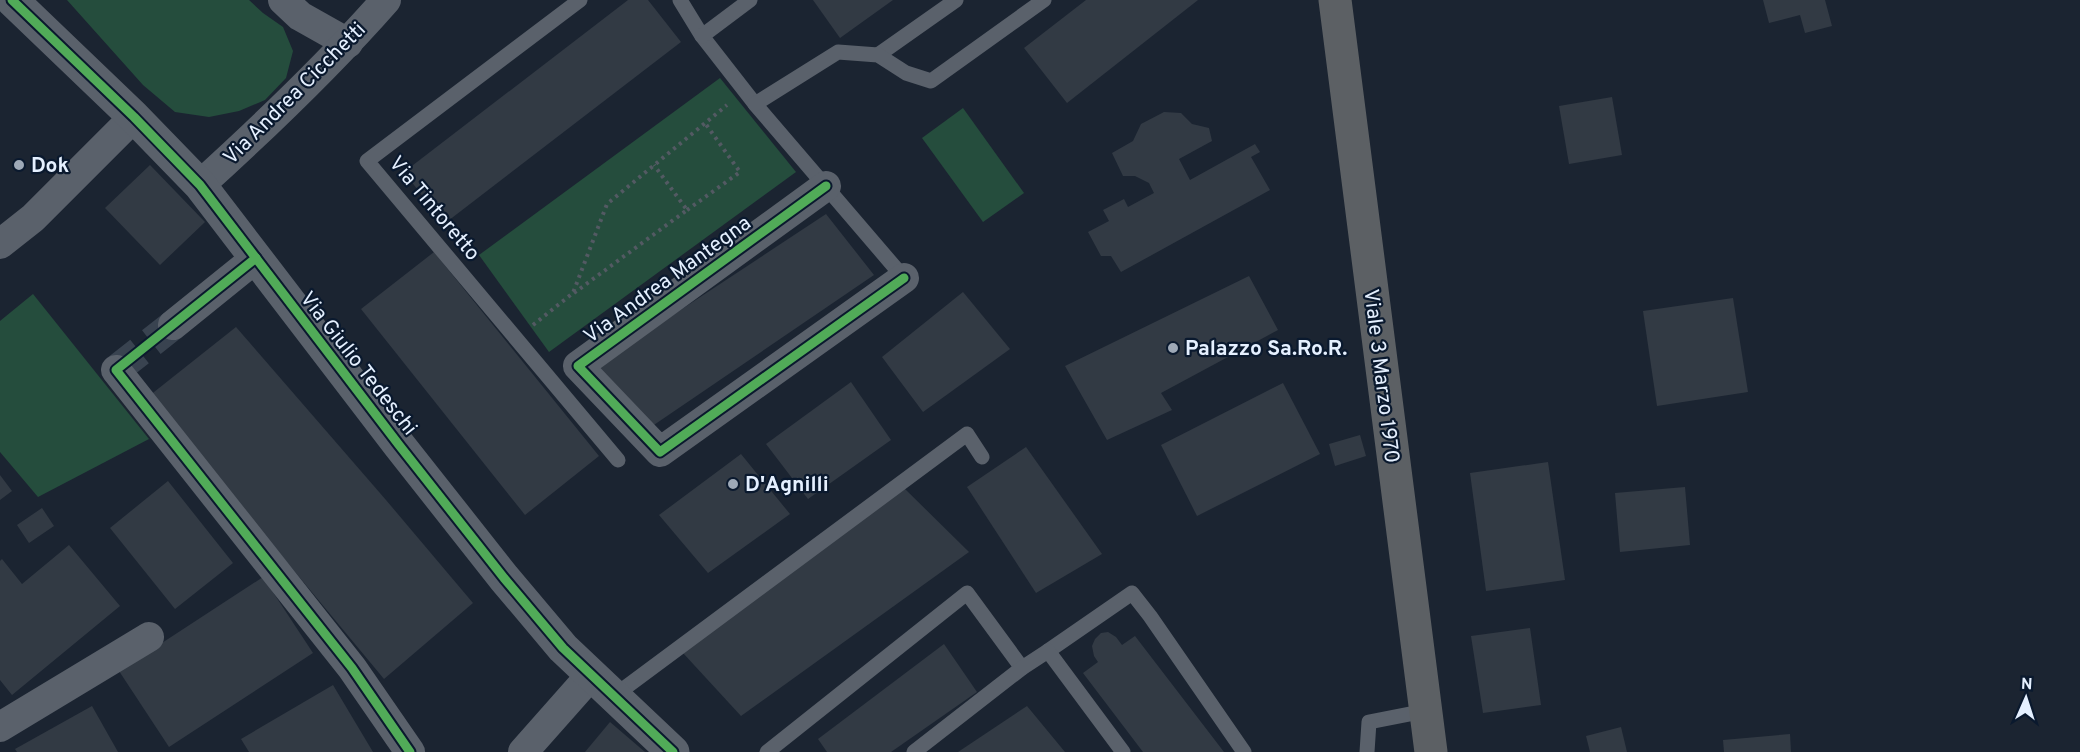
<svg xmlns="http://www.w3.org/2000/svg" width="2080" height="752" font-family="Overpass,sans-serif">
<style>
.green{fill:#254d3d}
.building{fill:#323a44}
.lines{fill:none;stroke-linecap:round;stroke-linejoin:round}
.street-tunnel{stroke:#394350;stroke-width:30;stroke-dasharray:30 15;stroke-linecap:butt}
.path{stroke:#535a63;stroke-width:4;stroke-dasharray:3 4.5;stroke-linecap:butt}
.lane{stroke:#5a616b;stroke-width:15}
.street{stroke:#5a616b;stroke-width:30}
.secondary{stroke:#5a616b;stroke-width:33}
.primary{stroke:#5c6064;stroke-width:33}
.cycleway-casing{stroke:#0a192e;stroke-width:13}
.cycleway{stroke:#51ab58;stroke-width:9}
.poi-dot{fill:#9ea9b7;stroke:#0a192e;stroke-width:2}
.labels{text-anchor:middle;stroke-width:4.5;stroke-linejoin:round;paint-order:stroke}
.street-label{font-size:21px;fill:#e5f0ff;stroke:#0a192e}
.poi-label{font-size:21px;font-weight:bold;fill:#e5f0ff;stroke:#0a192e;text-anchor:start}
</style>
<rect width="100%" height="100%" fill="#1b2431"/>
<g class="green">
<polygon points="67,0 249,0 263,13 283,27 293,51 286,78 265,100 239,111 209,117 175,112 143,85"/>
<polygon points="720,78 796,172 549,352 479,255"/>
<polygon points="963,108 1024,193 983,222 922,138"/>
<polygon points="33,294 149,439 38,497 0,452 0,321"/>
</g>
<g class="building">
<polygon points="628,0 648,0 681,42 444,224 404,172"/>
<polygon points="813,0 893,0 840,38"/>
<polygon points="1086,0 1198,0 1067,103 1024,48"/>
<polygon points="1763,0 1825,0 1832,26 1805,33 1800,15 1769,23"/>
<polygon points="1612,97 1622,155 1569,164 1559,106"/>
<polygon points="1164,112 1181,113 1192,124 1209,128 1212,141 1179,159 1190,180 1255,144 1260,152 1251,157 1270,190 1121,272 1111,256 1101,256 1088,232 1109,221 1103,210 1124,199 1128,207 1154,193 1149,183 1135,176 1123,176 1112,153 1133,141 1141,124"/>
<polygon points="150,165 205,222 160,265 105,208"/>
<polygon points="826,214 874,275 648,429 597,365"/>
<polygon points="434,252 599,456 525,515 361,309"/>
<polygon points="1249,276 1278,330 1161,393 1172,410 1107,440 1065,366"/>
<polygon points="963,292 1010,349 923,412 882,357"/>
<polygon points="1733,298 1748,392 1657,406 1643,311"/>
<polygon points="236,327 386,500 473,603 384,679 149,396"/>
<polygon points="851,382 891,440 808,499 766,444"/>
<polygon points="1283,383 1320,454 1197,516 1161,445"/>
<polygon points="1360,435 1366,456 1335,466 1329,444"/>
<polygon points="1026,447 1102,554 1036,593 967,487"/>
<polygon points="741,454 790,514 708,573 659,515"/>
<polygon points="1548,462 1565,580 1486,591 1470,473"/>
<polygon points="0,475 12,491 0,500"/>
<polygon points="168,481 233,563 175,609 110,528"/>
<polygon points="1685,487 1690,545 1620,552 1615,493"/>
<polygon points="904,488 969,552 741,716 683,653"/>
<polygon points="42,508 54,526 29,543 17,525"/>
<polygon points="69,545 120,606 12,695 0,680 0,561 2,559 22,584"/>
<polygon points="263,577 313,653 169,747 119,671"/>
<polygon points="1530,628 1541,705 1483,713 1471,636"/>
<polygon points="1108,632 1116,637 1122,645 1135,636 1224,752 1143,752 1083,673 1098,662 1094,656 1092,646 1095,639 1101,633"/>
<polygon points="944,644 977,692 891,752 827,752 818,739"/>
<polygon points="333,685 373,752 249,752 241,739"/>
<polygon points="92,706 118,752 17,752 15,749"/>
<polygon points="1027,706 1065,752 958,752"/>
<polygon points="610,722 645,752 585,752"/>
<polygon points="1621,727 1627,752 1590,752 1586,736"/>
<polygon points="1790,734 1791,752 1724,752 1723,740"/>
</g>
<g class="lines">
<polyline class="street-tunnel" points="116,370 173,325"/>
<g class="path">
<polyline points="687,210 740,172 705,123"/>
<polyline points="574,293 687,210 654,165"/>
<polyline points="533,325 573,293 607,204 727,105"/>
</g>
<g class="lane">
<polyline points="580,0 367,161 618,460"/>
<polyline points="680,0 702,36 755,104 904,278"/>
<polyline points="702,36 750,0"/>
<polyline points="878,55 956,0"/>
<polyline points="755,104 838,52 878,55 906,73 931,81 1044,0"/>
<polyline points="1048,651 1132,593 1150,616 1244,752"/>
<polyline points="614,696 967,434 982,457"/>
<polyline points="767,752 967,593 1022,668"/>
<polyline points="914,752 1022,668 1048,651 1123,752"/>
<polyline points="1367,752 1369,722 1425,711"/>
</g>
<g class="street">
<polyline points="283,0 300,16 348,43"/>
<path d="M200,185C265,126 328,66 386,0"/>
<polyline points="826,186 578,366 660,452 904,278"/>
<polyline points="0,244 33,218 134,117"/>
<polyline points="173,325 256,258"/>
<polyline points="116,370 352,668 410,752"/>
<polyline points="0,727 149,637"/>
<polyline points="523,752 592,674"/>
</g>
<polyline class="secondary" points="12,0 134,117 200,185 399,445 504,578 563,648 673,752"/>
<polyline class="primary" points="1335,0 1431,752"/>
<g class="cycleway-casing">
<g id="cycleway">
<polyline points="12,0 134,117 200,185 399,445 504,578 563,648 673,752"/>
<polyline points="826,186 578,366 660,452 904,278"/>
<polyline points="256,258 116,370 352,668 410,752"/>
</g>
</g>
<use href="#cycleway" class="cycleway"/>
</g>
<g class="poi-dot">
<circle cx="19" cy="165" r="6"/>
<circle cx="1173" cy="348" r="6"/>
<circle cx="733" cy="484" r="6"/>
</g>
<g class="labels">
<g class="street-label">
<text transform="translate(294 93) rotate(-45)" y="7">Via Andrea Cicchetti</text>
<text transform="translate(435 208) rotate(50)" y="7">Via Tintoretto</text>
<text transform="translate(667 279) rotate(-36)" y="7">Via Andrea Mantegna</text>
<text transform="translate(359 363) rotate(52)" y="7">Via Giulio Tedeschi</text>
<text transform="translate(1382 376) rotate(83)" y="7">Viale 3 Marzo 1970</text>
</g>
<g class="poi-label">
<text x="31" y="172">Dok</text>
<text x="1185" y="355">Palazzo Sa.Ro.R.</text>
<text x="745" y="491">D'Agnilli</text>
</g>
</g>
<g transform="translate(2026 698) rotate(3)" stroke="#0a192e" stroke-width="4.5" paint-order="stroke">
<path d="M0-4.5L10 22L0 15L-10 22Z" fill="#e5f0ff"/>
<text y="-9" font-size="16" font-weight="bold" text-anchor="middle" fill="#e5f0ff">N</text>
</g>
</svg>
